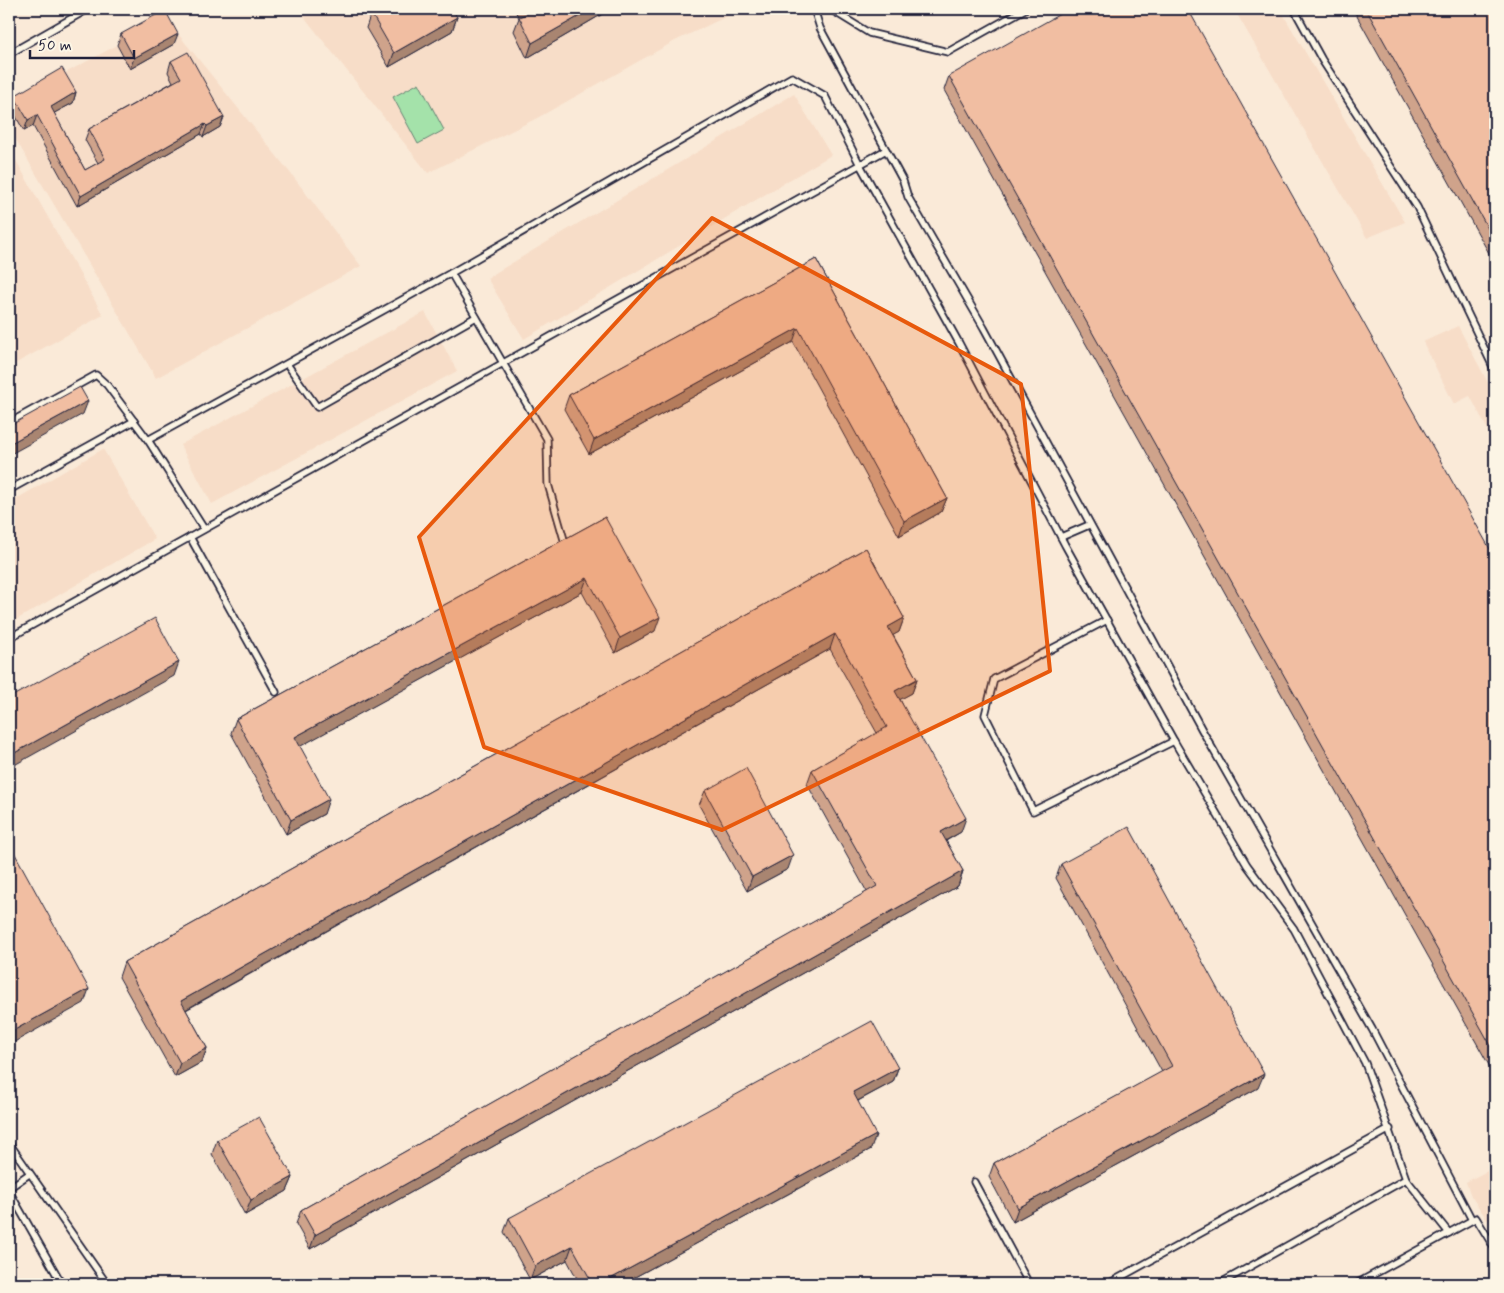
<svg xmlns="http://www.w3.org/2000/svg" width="1504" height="1293" font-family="Mynerve,sans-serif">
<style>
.built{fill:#f7ddc8}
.green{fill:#a4e2aa;stroke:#638272}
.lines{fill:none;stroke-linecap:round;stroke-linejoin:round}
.service-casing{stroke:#22223b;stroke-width:9}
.service{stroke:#fcf5e5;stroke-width:5.5}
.wall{fill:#cfa38b;stroke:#22223b}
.shaded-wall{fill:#a98571;stroke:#22223b}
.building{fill:#f1bea2;stroke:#22223b}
.marked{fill:#e8590c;fill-opacity:0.2;stroke:#e8590c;stroke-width:4;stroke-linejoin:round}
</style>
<rect width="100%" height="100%" fill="#faead8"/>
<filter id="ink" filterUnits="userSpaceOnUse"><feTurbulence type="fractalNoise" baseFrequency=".02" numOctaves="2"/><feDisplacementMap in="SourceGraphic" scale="10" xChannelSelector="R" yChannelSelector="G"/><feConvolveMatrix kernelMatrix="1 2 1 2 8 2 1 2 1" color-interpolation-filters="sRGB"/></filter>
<g filter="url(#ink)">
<g class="built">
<polygon points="298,9 742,9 675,41 539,117 428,173"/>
<polygon points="1234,9 1280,9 1405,222 1367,238"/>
<polygon points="166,19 292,175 361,266 156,378 9,128 9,103"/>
<polygon points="794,94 831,155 524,339 487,278"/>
<polygon points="9,148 103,315 9,367"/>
<polygon points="425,312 457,371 212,504 180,445"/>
<polygon points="1458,326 1495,396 1495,443 1470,396 1454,404 1423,342"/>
<polygon points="103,449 155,539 9,624 9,503"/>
<polygon points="1495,1167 1495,1231 1471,1196 1466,1182"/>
</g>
<polygon class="green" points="419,83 444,130 418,144 393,97"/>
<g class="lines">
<g class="service-casing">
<g id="service">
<polyline points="814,9 820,28 903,181 908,197 984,328 1202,730 1372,1029 1472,1220"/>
<polyline points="830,9 869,33 948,52 1025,9"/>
<polyline points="1294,9 1322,60 1417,207 1495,371"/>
<polyline points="9,54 88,9"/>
<polyline points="451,273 547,439 548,484 565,543"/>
<polyline points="287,364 317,407 476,317"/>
<polyline points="9,423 96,375 107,385 148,440 204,529"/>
<polyline points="148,440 451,273 792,77 825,96 859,163 959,343 1065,545 1174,741 1247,865 1294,929 1365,1063 1406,1179"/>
<polyline points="9,490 134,421"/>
<polyline points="190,537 276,692"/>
<polyline points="1061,537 1089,525"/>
<polyline points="1107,620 994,679 985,715 1033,811 1174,741"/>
<polyline points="9,638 886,150"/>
<polyline points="9,1143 107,1284"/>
<polyline points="974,1182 1029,1284"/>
<polyline points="9,1188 29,1174"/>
<polyline points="9,1191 62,1284"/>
<polyline points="1108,1284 1390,1129"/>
<polyline points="1219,1284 1406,1179 1449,1233"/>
<polyline points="1356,1284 1476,1218 1495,1249"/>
</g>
</g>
<use href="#service" class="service"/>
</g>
<g class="wall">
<polygon points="514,9 611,9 527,58 514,31 519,18"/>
<polygon points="1353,9 1495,9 1495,264"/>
<polygon points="371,13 457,17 452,31 389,67 366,28"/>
<polygon points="121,34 174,44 130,69 117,45"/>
<polygon points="171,61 224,117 220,127 203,137 201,134 77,206 33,126 24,131 10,106 14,96 76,92 73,103 54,113 85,170 98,163 85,140 89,129 173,82 168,72"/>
<polygon points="949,76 1495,558 1495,1076 944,90"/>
<polygon points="816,259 947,498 941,512 899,536 793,342 589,454 564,409 569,395"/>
<polygon points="605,517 655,631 615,653 582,592 300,746 324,814 286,834 231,733 236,719"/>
<polygon points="866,548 904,618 899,632 893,635 917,679 912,693 900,699 961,832 946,841 963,871 958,886 310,1249 296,1224 301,1210 867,892 807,784 812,770 877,733 830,649 186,1010 207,1048 202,1062 175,1077 119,977 124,962"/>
<polygon points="705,791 788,869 747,891 699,805"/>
<polygon points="1061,864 1258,1088 1013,1222 989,1177 994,1163 1162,1072 1056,878"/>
<polygon points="898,1068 893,1082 858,1101 871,1149 622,1284 580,1284 567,1260 530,1280 504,1232 509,1218"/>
<polygon points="217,1140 293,1177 287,1191 245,1215 212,1154"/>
</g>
<g class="shaded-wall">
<polygon points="592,9 611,9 527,58 532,43"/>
<polygon points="457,17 452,31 389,67 394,53"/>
<polygon points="178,34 174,44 130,69 134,58"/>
<polygon points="76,92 73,103 47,117 51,107"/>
<polygon points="37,115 33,126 24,131 28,120"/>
<polygon points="224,117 220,127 203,137 207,126"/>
<polygon points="205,124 201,134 77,206 81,196"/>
<polygon points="798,328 793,342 589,454 594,440"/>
<polygon points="88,401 83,414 9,455 9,444"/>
<polygon points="947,498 941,512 899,536 904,521"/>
<polygon points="587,578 582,592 290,752 295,737"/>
<polygon points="660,617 655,631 615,653 620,638"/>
<polygon points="904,618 899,632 883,641 888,627"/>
<polygon points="835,634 830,649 176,1015 181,1001"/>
<polygon points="179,662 174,676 9,768 9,756"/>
<polygon points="917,679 912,693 890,705 895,691"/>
<polygon points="329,799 324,814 286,834 291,820"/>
<polygon points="966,818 961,832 936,846 941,832"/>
<polygon points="793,855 788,869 747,891 752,877"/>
<polygon points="963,871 958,886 310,1249 315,1235"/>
<polygon points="89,989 84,1003 9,1045 9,1033"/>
<polygon points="207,1048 202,1062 175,1077 180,1063"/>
<polygon points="898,1068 893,1082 848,1106 853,1092"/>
<polygon points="1264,1074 1258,1088 1013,1222 1018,1208"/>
<polygon points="876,1135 871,1149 622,1284 601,1284"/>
<polygon points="293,1177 287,1191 245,1215 251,1200"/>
<polygon points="572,1246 567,1260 530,1280 535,1266"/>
</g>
<g class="building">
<polygon points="379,9 452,9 457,17 394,53 371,13"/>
<polygon points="526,9 592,9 532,43 519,17 528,13"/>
<polygon points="1069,9 1188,9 1495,558 1495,1053 949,76"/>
<polygon points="1366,9 1495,9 1495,241"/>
<polygon points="165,10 178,34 134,58 121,34"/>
<polygon points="188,52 224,117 207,126 205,124 81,196 37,115 28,120 14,96 62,68 76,92 51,107 85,170 105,159 89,129 181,78 171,61"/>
<polygon points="816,259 947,498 904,521 798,328 594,440 569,395"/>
<polygon points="80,387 88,401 9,444 9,426"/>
<polygon points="605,517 660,617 620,638 587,578 295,737 329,799 291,820 236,719"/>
<polygon points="866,548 904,618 888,627 917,679 895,691 966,818 941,832 963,871 315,1235 301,1210 877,886 812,770 887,727 835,634 181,1001 207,1048 180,1063 124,962"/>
<polygon points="155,618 179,662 9,756 9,698"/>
<polygon points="746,768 793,855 752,877 705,791"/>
<polygon points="1129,827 1264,1074 1018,1208 994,1163 1172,1066 1061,864"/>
<polygon points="9,843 89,989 9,1033"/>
<polygon points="872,1021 898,1068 853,1092 876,1135 601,1284 593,1284 572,1246 535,1266 509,1218"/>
<polygon points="259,1117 293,1177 251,1200 217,1140"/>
</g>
</g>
<path class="marked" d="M712,218L1021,384L1050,671L722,830L484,747L419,537Z"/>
<rect width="1504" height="1293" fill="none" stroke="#fcf5e5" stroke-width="30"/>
<rect x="15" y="15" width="1474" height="1263" fill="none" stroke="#22223b" stroke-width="2" filter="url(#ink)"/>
<path d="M30 50v8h104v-8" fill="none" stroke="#22223b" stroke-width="2.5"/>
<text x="38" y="50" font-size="15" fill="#22223b" stroke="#fcf5e5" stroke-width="4" paint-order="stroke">50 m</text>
</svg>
